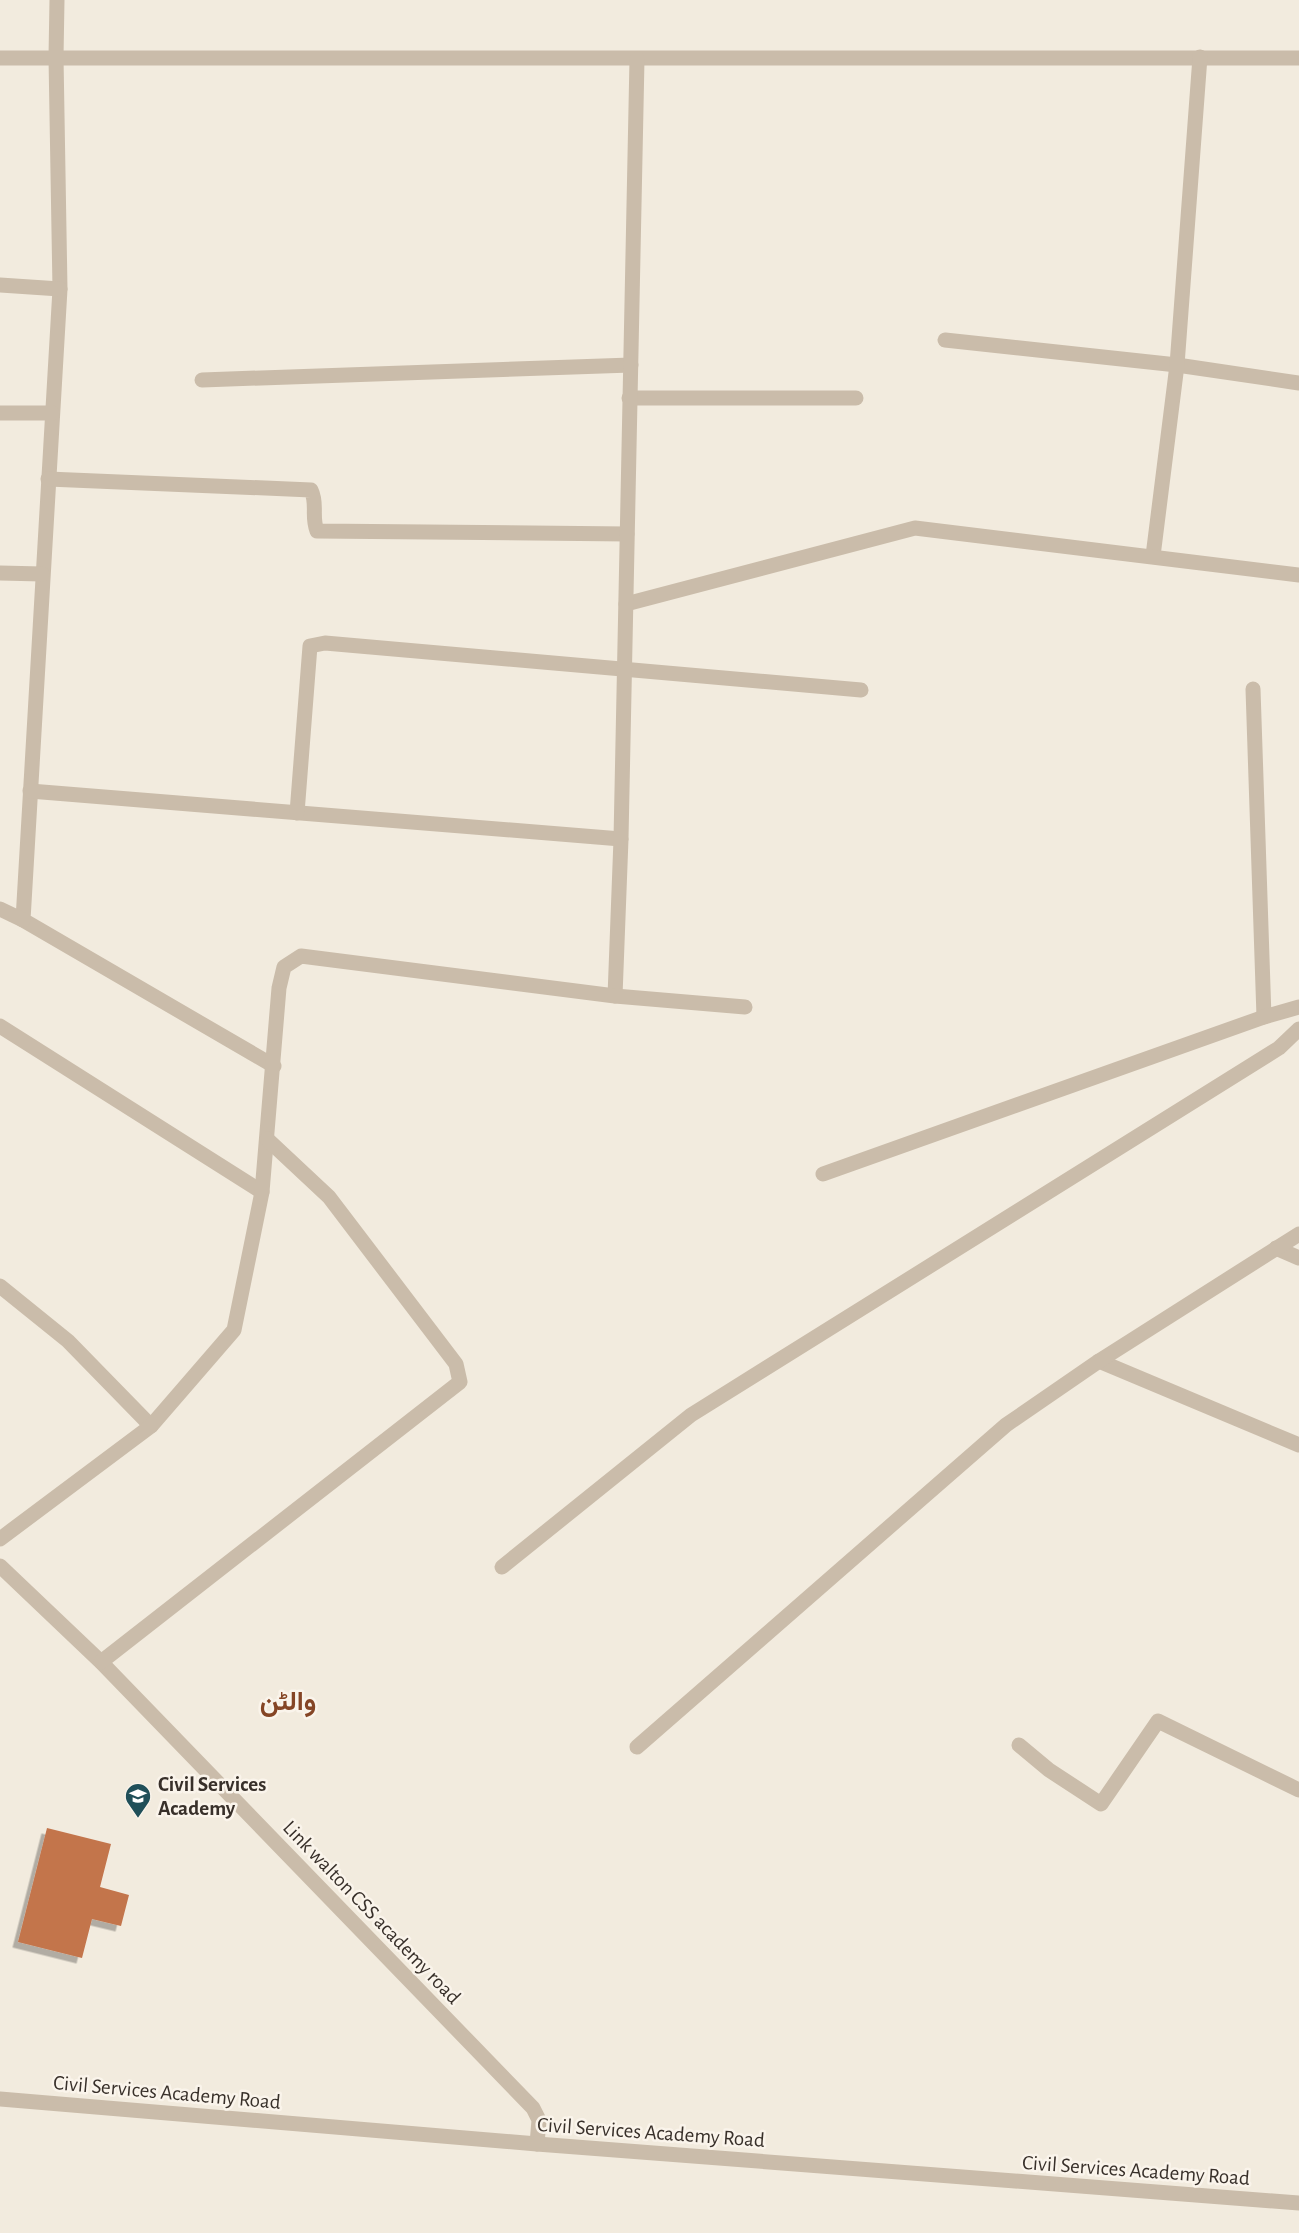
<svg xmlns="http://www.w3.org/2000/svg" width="1299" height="2233" font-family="'Alegreya Sans',Vazirmatn,sans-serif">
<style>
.building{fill:#c3744c;filter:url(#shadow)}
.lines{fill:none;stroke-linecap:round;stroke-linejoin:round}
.minor{stroke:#cabcaa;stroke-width:15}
.labels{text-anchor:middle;stroke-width:5;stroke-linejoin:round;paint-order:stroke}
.poi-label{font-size:21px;font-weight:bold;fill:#38302a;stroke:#faf4eb;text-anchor:start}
.street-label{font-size:21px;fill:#38302a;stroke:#faf4eb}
.district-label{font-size:27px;font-weight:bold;fill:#854525;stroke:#faf4eb}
</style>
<defs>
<filter id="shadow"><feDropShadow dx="-5.5" dy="5.5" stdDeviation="0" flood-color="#0004"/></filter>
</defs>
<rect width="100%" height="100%" fill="#f2ebde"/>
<polygon class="building" points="47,1828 111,1844 100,1887 129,1895 121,1926 92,1919 82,1958 18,1942"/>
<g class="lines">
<g class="minor">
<polyline points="57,0 56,57 60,289 23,920 274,1066"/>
<polyline points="0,58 1299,58"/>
<polyline points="0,285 60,289"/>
<polyline points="945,340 1177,365 1299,383"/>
<polyline points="202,380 631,365"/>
<polyline points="629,398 856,398"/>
<polyline points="0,413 52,413"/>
<path d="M48,479L311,490C318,504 311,516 317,531L627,534"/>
<polyline points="1153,556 1177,365 1200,57"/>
<polyline points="0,573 42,574"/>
<polyline points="626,604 915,528 1299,575"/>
<polyline points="1253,689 1264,1017"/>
<polyline points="30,791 621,839"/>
<polyline points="297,813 310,646 325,643 861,690"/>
<polyline points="0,909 23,920"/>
<polyline points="615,996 621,839 637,59"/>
<polyline points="0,1026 262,1192"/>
<polyline points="823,1174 1264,1017 1299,1007"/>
<polyline points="1276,1248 1299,1258"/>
<polyline points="0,1286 68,1341 151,1426"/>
<polyline points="1099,1361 1299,1445"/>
<polyline points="0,1539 151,1426 234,1330 262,1192 279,988 284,967 301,956 615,996 745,1007"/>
<polyline points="0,1566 101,1662 533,2108 539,2120 537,2144"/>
<polyline points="502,1567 691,1415 1279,1048 1299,1029"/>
<polyline points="101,1662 460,1382 456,1364 329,1197 267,1139"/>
<polyline points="1019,1745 1049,1770 1101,1804 1158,1721 1299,1790"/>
<polyline points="637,1747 1006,1425 1099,1361 1299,1234"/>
<polyline points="0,2099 537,2144 1299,2203"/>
</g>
</g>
<defs>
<g id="university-pin" transform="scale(1.35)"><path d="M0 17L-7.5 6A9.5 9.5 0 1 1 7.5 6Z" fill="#204f59" stroke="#faf4eb"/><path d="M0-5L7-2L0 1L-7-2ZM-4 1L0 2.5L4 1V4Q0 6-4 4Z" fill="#fff"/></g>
</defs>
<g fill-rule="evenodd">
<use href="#university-pin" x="138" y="1796"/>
</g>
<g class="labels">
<g class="poi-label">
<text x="158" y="1791">Civil Services<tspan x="158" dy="24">Academy</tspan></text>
</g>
<g class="street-label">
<text transform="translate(372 1912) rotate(46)" y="7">Link walton CSS academy road</text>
<text transform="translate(167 2092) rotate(5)" y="7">Civil Services Academy Road</text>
<text transform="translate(651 2132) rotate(4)" y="7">Civil Services Academy Road</text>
<text transform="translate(1136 2170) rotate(4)" y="7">Civil Services Academy Road</text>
</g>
<g class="district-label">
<text x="288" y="1710">والٹن</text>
</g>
</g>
</svg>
